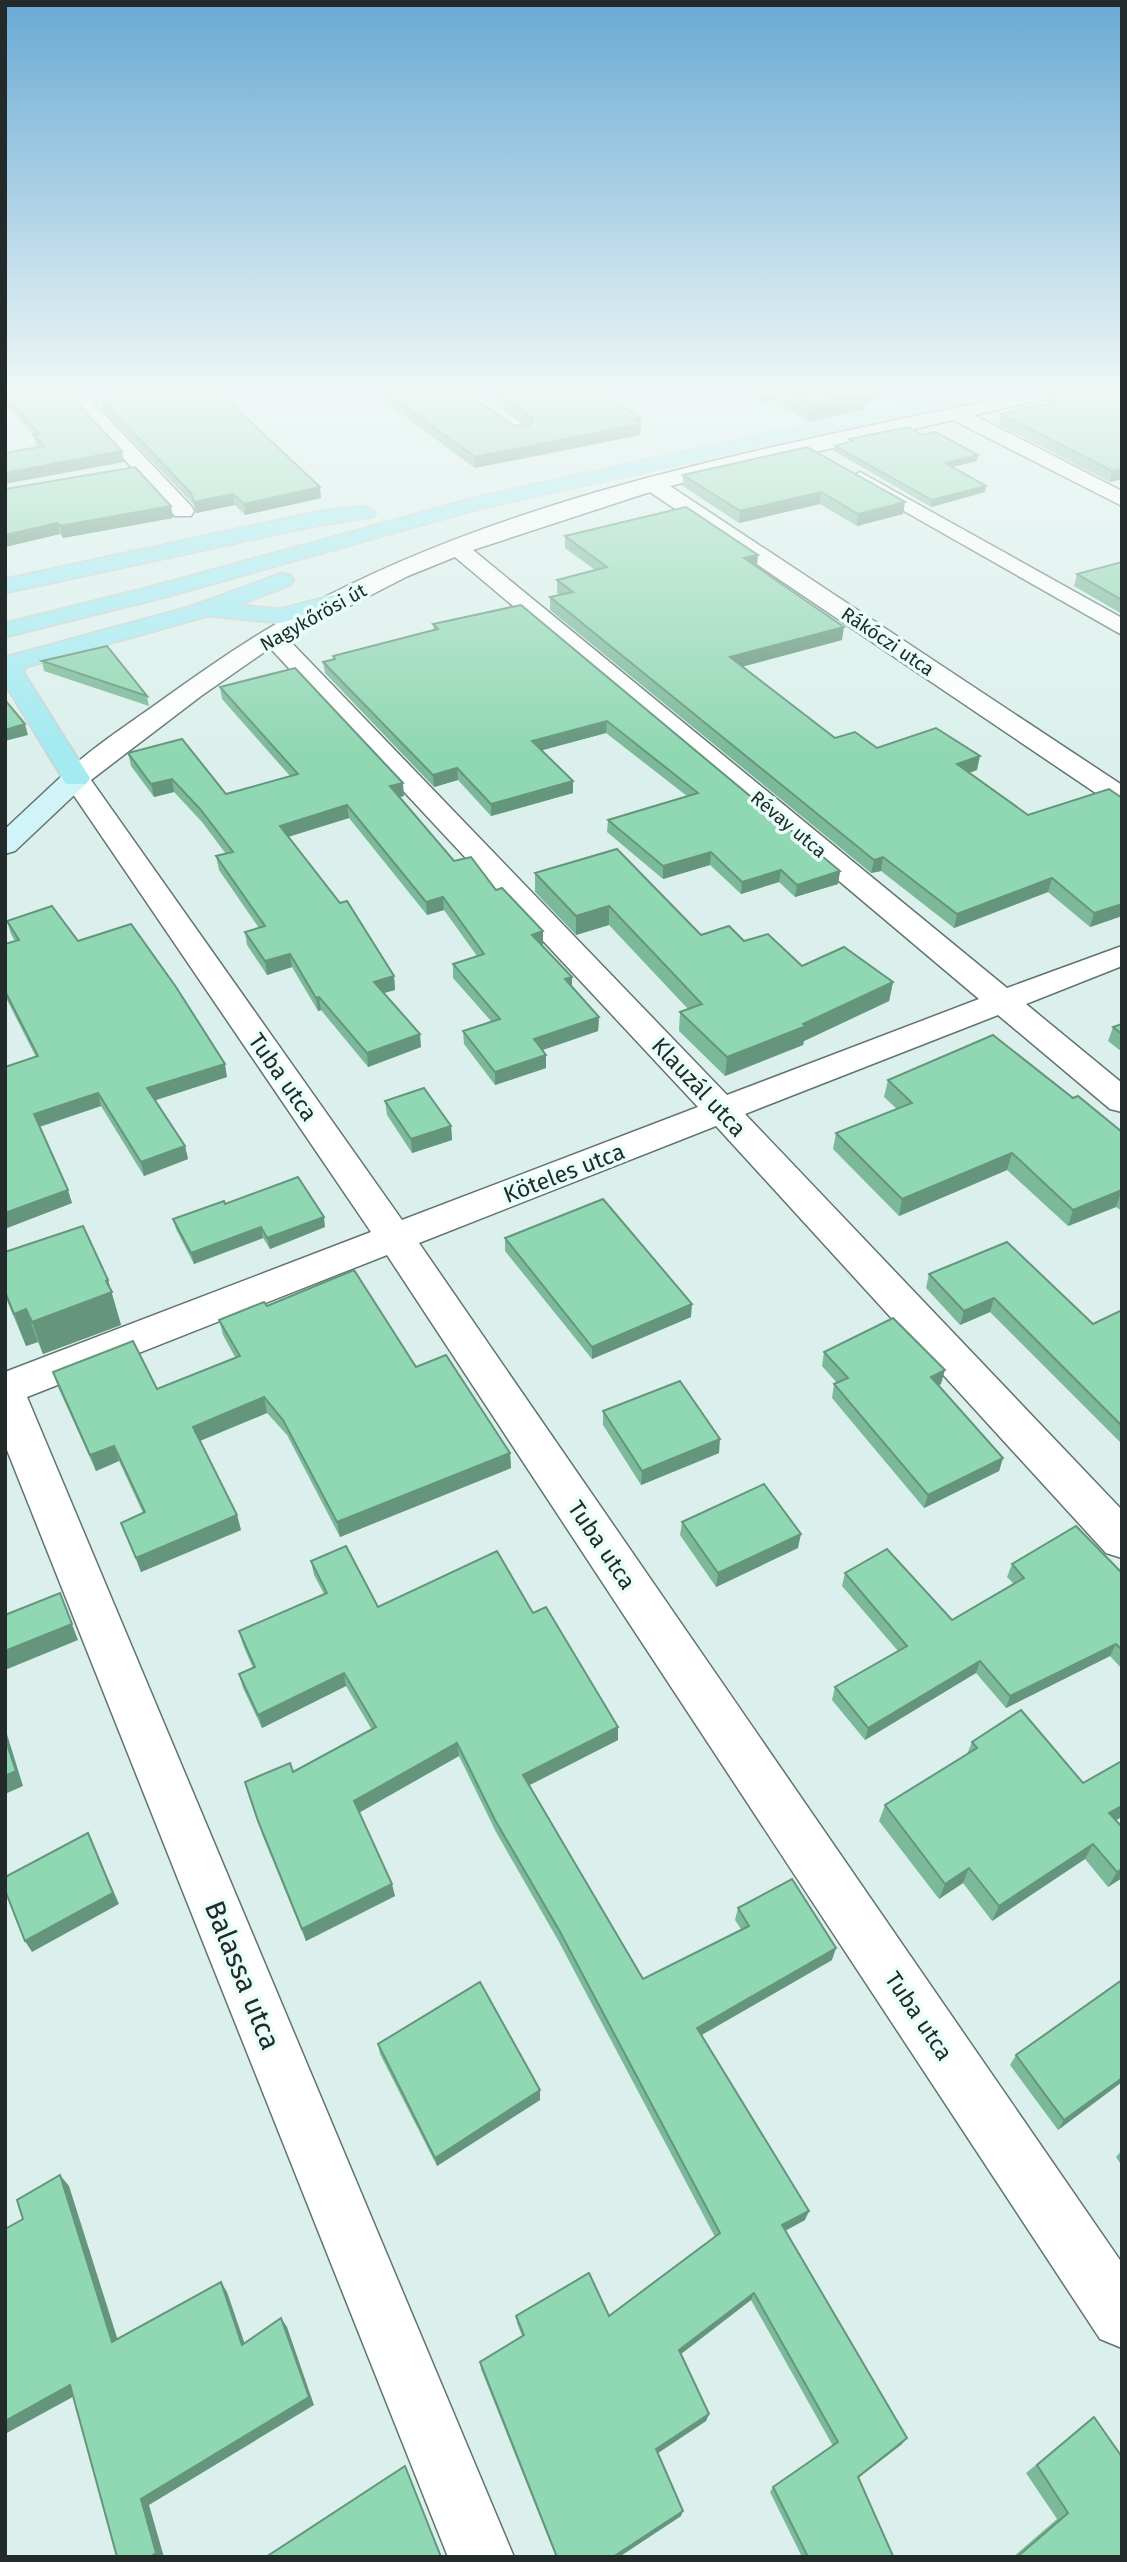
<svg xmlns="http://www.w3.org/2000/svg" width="1127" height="2562" font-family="'Fira Sans',sans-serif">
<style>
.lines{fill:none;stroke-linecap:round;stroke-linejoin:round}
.street-casing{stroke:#617470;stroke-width:3}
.secondary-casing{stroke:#617470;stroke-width:3}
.primary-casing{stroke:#cfd0d0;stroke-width:3}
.street{fill:#fff;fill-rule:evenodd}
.secondary{fill:#d1f4f8;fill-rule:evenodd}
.primary{fill:#a3eaf1;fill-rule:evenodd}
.wall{fill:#7cb99a}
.shaded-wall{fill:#65967d}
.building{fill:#90d7b3;stroke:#65967d;stroke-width:2}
.labels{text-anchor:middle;stroke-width:7;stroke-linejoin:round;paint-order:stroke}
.far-street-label{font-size:19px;fill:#232b2a;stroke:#e8fef9}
.street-label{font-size:23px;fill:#232b2a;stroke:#e8fef9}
.near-street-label{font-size:28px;fill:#232b2a;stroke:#e8fef9}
</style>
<rect width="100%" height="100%" fill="#dbf0ec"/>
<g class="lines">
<g class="street-casing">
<g id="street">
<polygon points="67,395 86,395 191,506 194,511 191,516 175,516"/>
<polygon points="461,395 482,395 532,430 529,434 515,434"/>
<path d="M1014,395H1047L1045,399L974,415L1122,491V506L953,420L670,486L1122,785V806L1112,804L650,492L473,550L1007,988L1122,946V966L1026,1004L1122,1083V1112L1110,1109L998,1015L745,1114L1122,1510V1558L1106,1553L716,1126L419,1243L1122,2263V2348L1100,2339L387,1255L27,1397L514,2557H448L5,1445V1372L371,1232L62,778C76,758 139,717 162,700C208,667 254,635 304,608C521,491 774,447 1014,395ZM455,557L979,999L727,1095L287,638L408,576ZM270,648L698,1107L402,1220L91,780L201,696Z"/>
<polygon points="860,472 1122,618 1122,635 853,482 850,478"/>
</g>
</g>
<g class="secondary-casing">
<polygon id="secondary" points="76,770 86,772 90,778 86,784 15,851 5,854 5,829 66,772"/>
</g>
<g class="primary-casing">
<g id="primary">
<polygon points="941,395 974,395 965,401 482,508 166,597 5,637 5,623 150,587 478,497"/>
<polygon points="365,506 376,512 373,517 320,525 5,593 5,579 320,511"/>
<polygon points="282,573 290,575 294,580 290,585 239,605 280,609 337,594 345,596 349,601 345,606 280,623 208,616 26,667 24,673 90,778 86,784 66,784 5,684 5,657 192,606"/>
</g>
</g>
<use href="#street" class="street"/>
<use href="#secondary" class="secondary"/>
<use href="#primary" class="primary"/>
</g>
<g class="wall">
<polygon points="5,395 124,462 38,447 36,446 34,436 5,403"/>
<polygon points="127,395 243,395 225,397 321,498 245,515 235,505 196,513 193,504 103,410 101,399"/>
<polygon points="376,395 470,395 513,425 529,426 486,395 604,395 641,418 640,435 475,468"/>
<polygon points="744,395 883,395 864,406 864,409 808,422 774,400 760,403"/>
<polygon points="1046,395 1122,395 1122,479 1110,482 999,425 1001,414 1046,405 1047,402 1045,402"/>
<polygon points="849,439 977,461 952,467 985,492 931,507 834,451 835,446 849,442"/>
<polygon points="683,475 905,502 903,514 857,526 820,504 739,523 683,486"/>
<polygon points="5,489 171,506 173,518 63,538 60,534 5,547"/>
<polygon points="565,536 757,567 842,640 742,667 835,738 877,748 977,770 969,773 1122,916 1090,927 1048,892 954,928 881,871 871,873 550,610 550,597 560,595 557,593 557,580 595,570 565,548"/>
<polygon points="1122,562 1122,614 1074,586 1077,574"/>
<polygon points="521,605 840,871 838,884 795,897 779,882 741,894 710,865 663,879 607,832 608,820 687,796 606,733 541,750 573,781 573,793 491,816 458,780 434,787 325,673 323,662 333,659 333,656 434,630 433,624"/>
<polygon points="42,661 147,696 149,706 44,671"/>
<polygon points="220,687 404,796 399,797 454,861 496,890 543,945 542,945 572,977 572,987 599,1017 598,1031 542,1050 546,1068 495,1085 464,1044 463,1031 491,1021 453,978 453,964 477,956 444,910 427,915 349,818 288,837 394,976 395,990 384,993 421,1047 368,1067 321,1010 318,1011 292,967 267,975 247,945 245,932 259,928 219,870 216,856 226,854 202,822 174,792 154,797 131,766 128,753 226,794 290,776 222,699"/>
<polygon points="535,873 701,935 744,941 802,966 893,982 889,1001 804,1041 803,1045 725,1076 679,1031 680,1012 688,1009 609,925 576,935 535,892"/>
<polygon points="7,921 78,941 227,1077 155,1100 185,1146 188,1159 144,1176 101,1106 40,1127 72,1203 7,1228 5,1224 5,1067 36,1057 5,996 5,944 15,941 11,934"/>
<polygon points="1122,1024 1122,1052 1108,1041 1113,1027"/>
<polygon points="888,1080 1073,1098 1122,1132 1122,1211 1116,1207 1068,1226 1007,1170 899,1216 833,1149 836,1133 897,1109 884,1097"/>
<polygon points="385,1101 451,1126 452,1140 412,1153 387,1115"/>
<polygon points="225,1204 325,1227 270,1249 263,1238 194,1264 176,1229 173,1219"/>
<polygon points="505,1238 691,1317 592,1359 505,1251"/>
<polygon points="5,1252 108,1280 121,1325 43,1354 38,1342 26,1346 5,1296"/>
<polygon points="929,1274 1093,1324 1122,1310 1122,1444 990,1312 960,1325 926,1288"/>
<polygon points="267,1306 416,1367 510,1453 511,1468 340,1537 287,1435 267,1413 200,1441 237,1515 241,1530 141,1572 121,1523 143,1513 119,1461 96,1471 58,1387 53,1372 157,1389 235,1357 223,1335 219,1320"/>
<polygon points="824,1352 941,1384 938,1386 1003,1458 999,1471 924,1508 832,1398 834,1384 837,1383 822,1366"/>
<polygon points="603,1411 719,1453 641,1485 603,1425"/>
<polygon points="682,1522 798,1548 716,1587 680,1535"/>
<polygon points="311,1561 378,1607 533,1613 618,1727 618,1740 529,1785 643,1979 741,1929 735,1920 738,1908 832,1960 702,2035 805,2220 785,2231 902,2444 858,2478 891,2557 802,2557 770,2492 773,2487 833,2446 751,2300 681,2354 709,2414 706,2421 658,2453 681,2516 619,2557 556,2557 481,2369 480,2362 522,2336 517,2323 516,2316 609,2316 715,2237 559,1942 496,1832 459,1756 359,1812 395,1896 306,1941 262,1834 245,1782 293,1772 372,1730 346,1686 262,1728 243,1688 239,1674 253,1668 243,1645 239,1631 324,1594 314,1575"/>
<polygon points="1012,1564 1122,1573 1122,1669 1110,1656 1006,1708 976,1673 865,1740 832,1700 835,1687 898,1651 842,1586 845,1573 952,1620 1014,1584 1007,1577"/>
<polygon points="972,1742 1083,1783 1122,1761 1122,1817 1116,1820 1122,1827 1122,1878 1108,1887 1085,1859 992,1921 963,1883 939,1899 879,1821 885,1805 967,1754"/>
<polygon points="378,2044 540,2090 540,2100 437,2166 380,2054"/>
<polygon points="1016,2055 1122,2082 1058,2130 1010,2065"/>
<polygon points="1122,2150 1122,2166 1116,2157"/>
<polygon points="1094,2417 1122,2557 1013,2557 1057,2519 1026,2473"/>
</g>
<g class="shaded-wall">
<polygon points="216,395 243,395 217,399"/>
<polygon points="761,395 775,395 774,400 760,403"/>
<polygon points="848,395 883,395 864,406 864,409 808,422 810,403"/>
<polygon points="641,418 640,435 475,468 475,457"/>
<polygon points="122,451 124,462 5,484 5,473"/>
<polygon points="978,455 977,461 944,469 945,463"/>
<polygon points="1122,469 1122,479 1110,482 1112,471"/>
<polygon points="986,486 985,492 931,507 932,500"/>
<polygon points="320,487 321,498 245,515 244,504"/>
<polygon points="821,492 820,504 739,523 740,511"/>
<polygon points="233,494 235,505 196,513 194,502"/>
<polygon points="905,502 903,514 857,526 858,514"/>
<polygon points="171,506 173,518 63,538 60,526"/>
<polygon points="57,523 60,534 5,547 5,535"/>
<polygon points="758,555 757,567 744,558"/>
<polygon points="844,627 842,640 729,670 730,657"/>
<polygon points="607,721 606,733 532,753 532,741"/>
<polygon points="25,724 28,735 5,741 5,730"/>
<polygon points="980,756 977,770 955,778 957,764"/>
<polygon points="457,768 458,780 434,787 433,775"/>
<polygon points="172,779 174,792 154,797 151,784"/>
<polygon points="573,781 573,793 491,816 491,804"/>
<polygon points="403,783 404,796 391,799 390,786"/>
<polygon points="347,805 349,818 281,839 280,826"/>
<polygon points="711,852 710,865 663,879 663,866"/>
<polygon points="883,857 881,871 871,873 874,860"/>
<polygon points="781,870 779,882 741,894 742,882"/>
<polygon points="840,871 838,884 795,897 797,885"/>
<polygon points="1052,878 1048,892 954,928 957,914"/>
<polygon points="1122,896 1122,916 1090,927 1094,913"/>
<polygon points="443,897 444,910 427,915 426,902"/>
<polygon points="609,906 609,925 576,935 576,916"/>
<polygon points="543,931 543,945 532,948 532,935"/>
<polygon points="290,954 292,967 267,975 265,961"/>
<polygon points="394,976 395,990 376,995 374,982"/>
<polygon points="572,977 572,990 565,979"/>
<polygon points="893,982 889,1001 804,1041 803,1045 725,1076 727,1057 803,1024"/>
<polygon points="319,997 321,1010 318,1011 316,998"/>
<polygon points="599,1017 598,1031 534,1053 534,1039"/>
<polygon points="420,1034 421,1047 368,1067 367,1053"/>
<polygon points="546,1055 546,1068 495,1085 495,1072"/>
<polygon points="225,1064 227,1077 150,1102 147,1088"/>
<polygon points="98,1093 101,1106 38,1127 34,1114"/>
<polygon points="451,1126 452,1140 412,1153 411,1139"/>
<polygon points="185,1146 188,1159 144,1176 141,1162"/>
<polygon points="1012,1153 1007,1170 899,1216 902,1199"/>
<polygon points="68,1190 72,1203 7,1228 5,1224 5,1213"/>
<polygon points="1122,1190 1116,1207 1068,1226 1073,1210"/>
<polygon points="324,1217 325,1227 270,1249 267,1238"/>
<polygon points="261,1227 263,1238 194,1264 191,1253"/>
<polygon points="108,1280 121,1325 43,1354 32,1322"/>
<polygon points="994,1298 990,1312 960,1325 964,1311"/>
<polygon points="692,1304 691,1317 592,1359 592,1347"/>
<polygon points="26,1309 38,1342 26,1346 14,1314"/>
<polygon points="945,1370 941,1384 927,1391 931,1377"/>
<polygon points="264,1397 267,1413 197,1442 193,1427"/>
<polygon points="720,1439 719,1453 641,1485 642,1471"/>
<polygon points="114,1446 119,1461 96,1471 90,1455"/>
<polygon points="510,1453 511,1468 340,1537 337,1522"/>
<polygon points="1003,1458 999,1471 924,1508 928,1495"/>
<polygon points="237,1515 241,1530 141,1572 136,1558"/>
<polygon points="801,1534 798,1548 716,1587 718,1573"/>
<polygon points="60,1593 78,1640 5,1670 5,1651"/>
<polygon points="1116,1644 1110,1656 1006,1708 1010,1696"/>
<polygon points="980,1661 976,1673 865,1740 868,1728"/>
<polygon points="344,1673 346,1686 262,1728 258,1715"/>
<polygon points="618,1727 618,1740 524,1788 523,1775"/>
<polygon points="5,1728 23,1786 5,1794"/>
<polygon points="457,1743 459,1756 357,1814 354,1801"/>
<polygon points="1122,1806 1122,1817 1101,1828 1109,1813"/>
<polygon points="88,1833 119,1904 32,1952 25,1941"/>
<polygon points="1093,1844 1085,1859 992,1921 999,1906"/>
<polygon points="969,1868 963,1883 939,1899 945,1884"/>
<polygon points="1122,1869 1122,1878 1108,1887 1117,1872"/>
<polygon points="392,1884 395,1896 306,1941 302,1929"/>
<polygon points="836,1948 832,1960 696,2038 697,2028"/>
<polygon points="1122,2078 1122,2082 1058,2130 1064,2120"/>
<polygon points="540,2090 540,2100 437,2166 435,2158"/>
<polygon points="60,2175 69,2186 121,2350 112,2342"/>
<polygon points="809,2211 805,2220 779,2234 782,2225"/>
<polygon points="221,2282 227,2292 248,2353 242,2345"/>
<polygon points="754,2293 751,2300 677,2357 679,2350"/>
<polygon points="281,2318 287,2327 314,2405 149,2505 164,2557 150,2557 141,2499"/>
<polygon points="70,2385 80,2393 5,2434 5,2421"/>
<polygon points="709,2414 706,2421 655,2455 656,2449"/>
<polygon points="907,2438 902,2444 853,2482 858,2477"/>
<polygon points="683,2511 681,2516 619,2557 613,2557"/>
</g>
<g class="building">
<polygon points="5,395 70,395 122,451 5,473 5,453 44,446 34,435 39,434"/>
<polygon points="127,395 222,395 320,487 244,504 233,494 194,502 191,493 101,399"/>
<polygon points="389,395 470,395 513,425 529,426 534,419 500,395 604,395 641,418 633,419 640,424 475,457"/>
<polygon points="797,395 848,395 810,403"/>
<polygon points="1054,395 1122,395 1122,469 1112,471 1001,414 1057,402 1048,398 1057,396"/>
<polygon points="908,427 922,435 935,432 978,455 945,463 986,486 932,500 835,446 853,441 849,439"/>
<polygon points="807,447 905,502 858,514 821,492 740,511 683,475"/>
<polygon points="135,467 171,506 60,526 57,523 5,535 5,489"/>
<polygon points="686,507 758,555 744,558 844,627 730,657 835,738 855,732 877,748 936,728 980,756 957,764 1028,815 1109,789 1122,798 1122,904 1094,913 1052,878 957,914 883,857 874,860 550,597 573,592 557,580 607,567 565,536"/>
<polygon points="1122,562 1122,600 1077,574"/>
<polygon points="521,605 840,871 797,885 781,870 742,882 711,852 663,866 608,820 698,793 607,721 532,741 573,781 491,804 457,768 433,775 323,662 335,659 333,656 438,629 433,624"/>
<polygon points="107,646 147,696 42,661"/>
<polygon points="295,668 403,783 390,786 454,861 471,857 496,890 502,888 543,931 532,935 572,977 565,979 599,1017 534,1039 546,1055 495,1072 463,1031 500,1019 453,964 484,954 443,897 426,902 347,805 280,826 340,903 347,901 394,976 374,982 420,1034 367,1053 319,997 316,998 290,954 265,961 245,932 265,926 216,856 233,852 200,809 172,779 151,784 128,753 182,739 226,794 298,774 220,687"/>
<polygon points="5,700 25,724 5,730"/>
<polygon points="617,849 701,935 729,926 744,941 768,934 802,966 844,947 893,982 803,1024 806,1026 727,1057 680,1012 702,1004 609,906 576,916 535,873"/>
<polygon points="52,906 78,941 131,924 176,987 225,1064 147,1088 185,1146 141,1162 98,1093 34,1114 68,1190 5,1213 5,1067 38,1056 5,991 5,944 19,940 7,921"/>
<polygon points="1122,1024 1122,1034 1113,1027"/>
<polygon points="993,1035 1073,1098 1078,1096 1122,1132 1122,1190 1073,1210 1012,1153 902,1199 836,1133 912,1103 888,1080"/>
<polygon points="424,1088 451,1126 411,1139 385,1101"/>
<polygon points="298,1177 324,1217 267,1238 261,1227 191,1253 173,1219 224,1201 225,1204"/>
<polygon points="603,1199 692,1304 592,1347 505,1238"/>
<polygon points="83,1226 108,1280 106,1281 112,1292 32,1322 26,1309 14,1314 5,1292 5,1252"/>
<polygon points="1007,1242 1093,1324 1122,1310 1122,1426 994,1298 964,1311 929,1274"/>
<polygon points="354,1270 416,1367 446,1355 510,1453 337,1522 283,1420 264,1397 193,1427 237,1515 136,1558 121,1523 145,1512 114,1446 90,1455 53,1372 133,1341 157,1389 240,1356 219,1320 264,1302 267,1306"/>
<polygon points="893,1318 945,1370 931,1377 1003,1458 928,1495 834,1384 848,1378 824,1352"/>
<polygon points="680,1381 720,1439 642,1471 603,1411"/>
<polygon points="764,1484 801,1534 718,1573 682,1522"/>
<polygon points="1076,1526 1122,1573 1122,1650 1116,1644 1010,1696 980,1661 868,1728 835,1687 907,1646 845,1573 887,1549 952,1620 1024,1578 1012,1564"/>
<polygon points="346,1546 378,1607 497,1551 533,1613 546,1607 618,1727 523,1775 643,1979 749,1926 738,1908 792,1879 836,1948 697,2028 809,2211 782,2225 907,2438 858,2477 893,2556 891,2557 808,2557 773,2487 838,2442 754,2293 679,2350 709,2414 656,2449 683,2511 613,2557 557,2557 480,2362 524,2335 516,2316 589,2273 609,2316 720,2233 559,1930 495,1820 457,1743 354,1801 392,1884 302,1929 258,1821 245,1782 290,1763 293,1772 376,1727 344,1673 258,1715 239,1674 255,1667 239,1631 327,1593 311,1561"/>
<polygon points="60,1593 72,1624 5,1651 5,1615"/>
<polygon points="1021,1710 1083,1783 1122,1761 1122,1806 1109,1813 1122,1827 1122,1869 1117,1872 1093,1844 999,1906 969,1868 945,1884 885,1805 977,1748 972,1742"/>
<polygon points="5,1738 16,1771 5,1776"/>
<polygon points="88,1833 113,1893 25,1941 5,1890 5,1877"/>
<polygon points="1122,1980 1122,2078 1064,2120 1016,2055"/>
<polygon points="480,1982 540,2090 435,2158 378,2044"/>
<polygon points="60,2175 112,2342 221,2282 242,2345 281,2318 309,2397 141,2499 156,2553 150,2557 117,2557 70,2385 5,2421 5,2229 23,2219 17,2200"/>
<polygon points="1094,2417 1122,2457 1122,2557 1017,2557 1068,2513 1037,2465"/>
<polygon points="405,2466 441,2557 266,2557"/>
</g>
<linearGradient id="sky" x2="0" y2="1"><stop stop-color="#69a9d4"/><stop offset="0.52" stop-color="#eff8f6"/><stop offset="1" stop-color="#eff8f6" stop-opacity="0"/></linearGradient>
<rect width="1127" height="753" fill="url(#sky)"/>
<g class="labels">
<g class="far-street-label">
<text transform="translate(313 617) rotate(-29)" y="7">Nagykőrösi út</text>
<text transform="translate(888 641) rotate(34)" y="7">Rákóczi utca</text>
<text transform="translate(789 824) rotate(40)" y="7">Révay utca</text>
</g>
<g class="street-label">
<text transform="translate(283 1077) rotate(55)" y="8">Tuba utca</text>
<text transform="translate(699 1087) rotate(47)" y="8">Klauzál utca</text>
<text transform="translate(564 1173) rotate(-21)" y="8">Köteles utca</text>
<text transform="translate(602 1545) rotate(56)" y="8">Tuba utca</text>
<text transform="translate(919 2016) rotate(56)" y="8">Tuba utca</text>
</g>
<g class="near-street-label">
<text transform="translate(243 1975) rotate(68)" y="10">Balassa utca</text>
</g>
</g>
<rect width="1127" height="2562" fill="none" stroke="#232b2a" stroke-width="14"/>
</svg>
